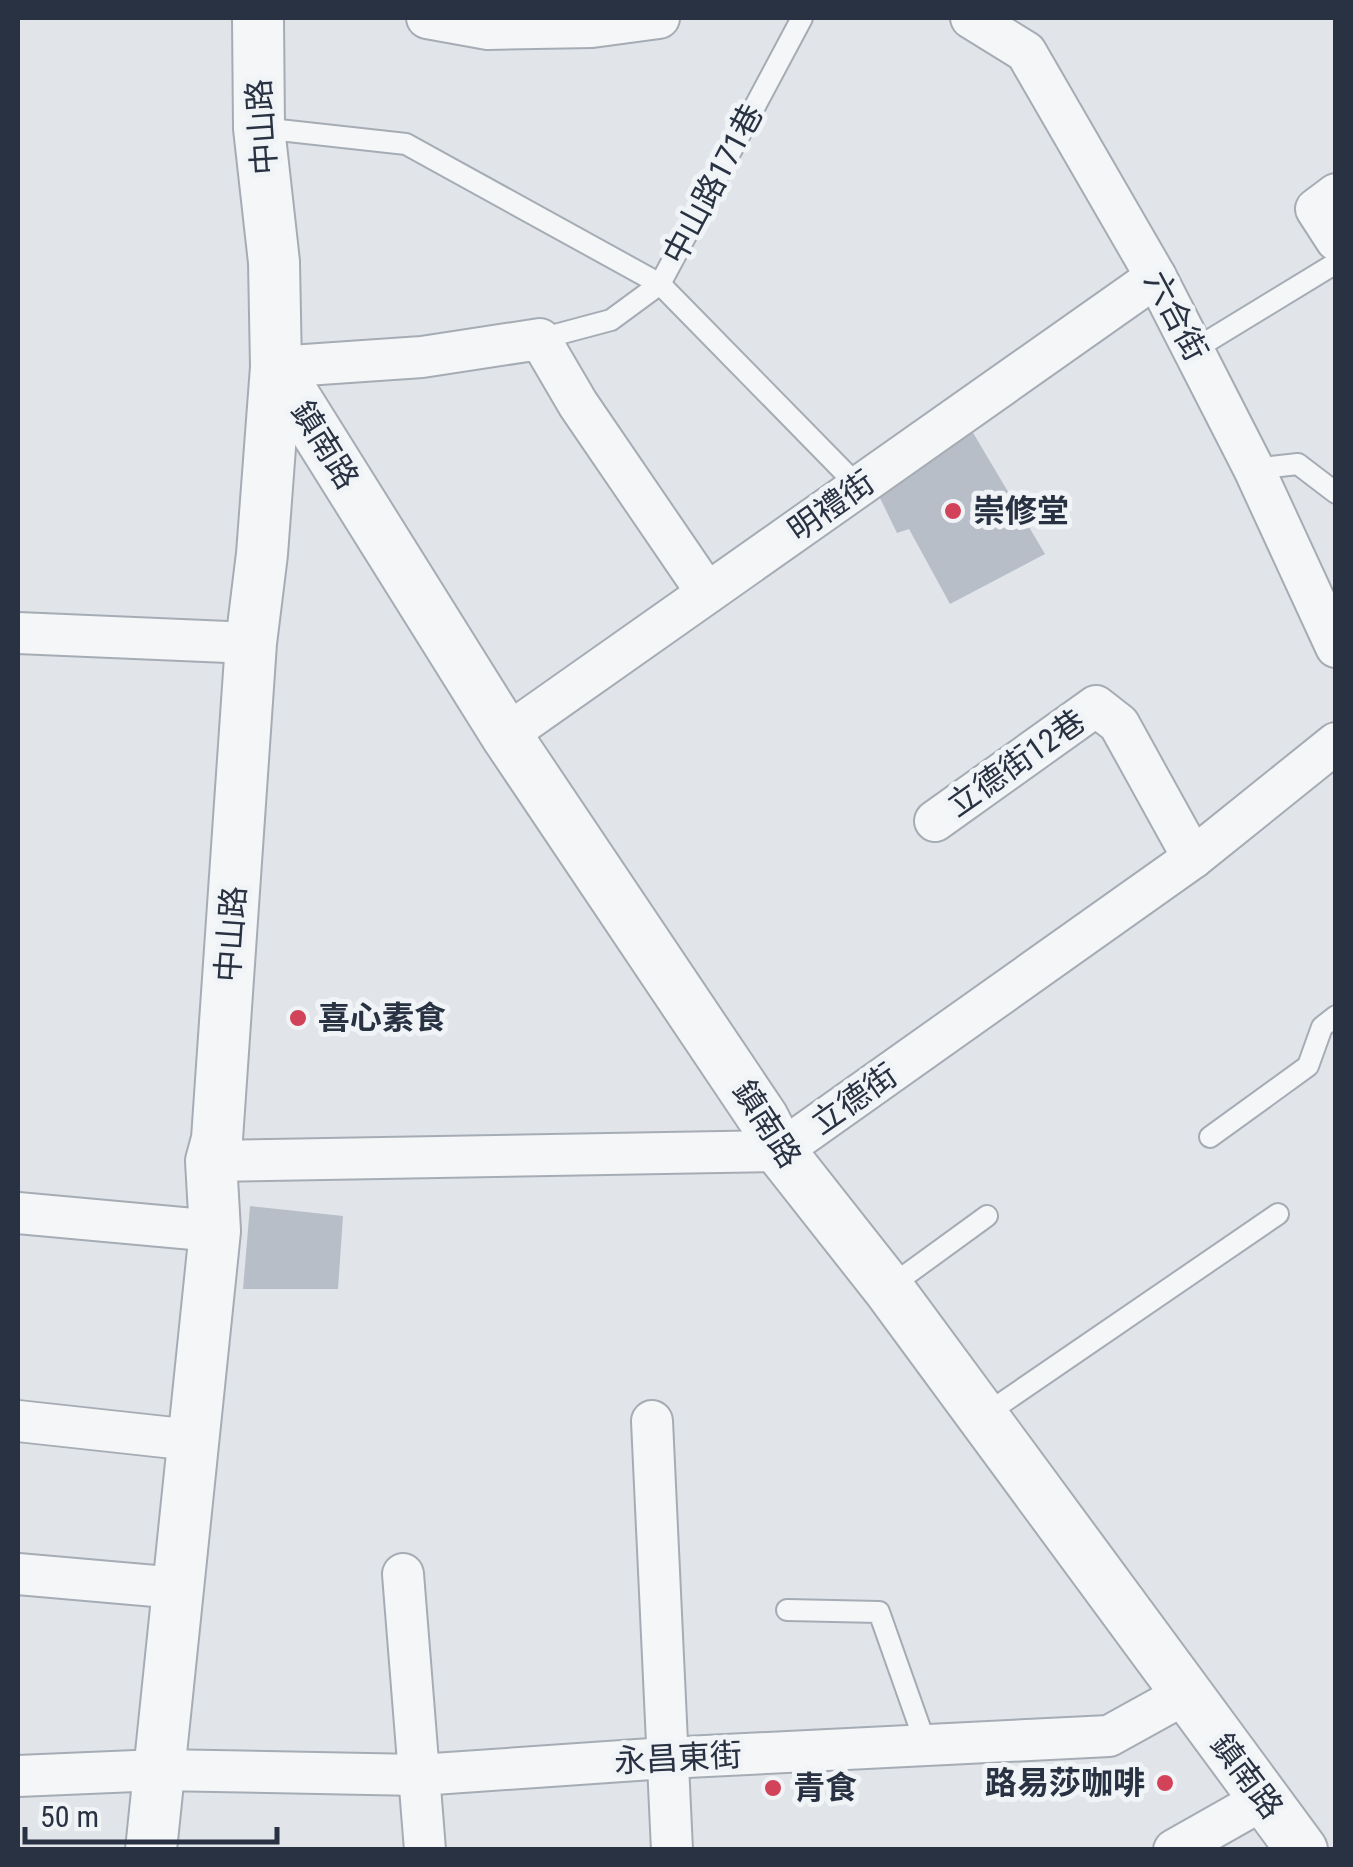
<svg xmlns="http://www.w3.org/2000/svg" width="1353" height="1867" font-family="'Roboto Condensed','Noto Sans TC',sans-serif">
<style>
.building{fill:#b8bec7}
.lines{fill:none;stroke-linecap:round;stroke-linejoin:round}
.service-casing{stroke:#a6acb4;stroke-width:24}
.minor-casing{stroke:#a6acb4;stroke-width:44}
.tertiary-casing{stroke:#a6acb4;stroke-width:54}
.service{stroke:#f4f6f8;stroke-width:20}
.minor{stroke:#f4f6f8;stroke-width:40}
.tertiary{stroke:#f4f6f8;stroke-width:50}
.poi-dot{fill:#d2435a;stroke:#f1f4f7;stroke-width:4}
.labels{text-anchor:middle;stroke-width:10;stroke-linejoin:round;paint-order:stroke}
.street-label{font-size:32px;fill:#293242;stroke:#f1f4f7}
.poi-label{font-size:32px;font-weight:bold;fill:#293242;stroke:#f1f4f7;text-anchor:start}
</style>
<rect width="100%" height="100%" fill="#e1e5ea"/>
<g class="building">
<polygon points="972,431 1045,554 950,604 909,529 897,533 878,494"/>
<polygon points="250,1206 343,1216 338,1289 243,1289"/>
</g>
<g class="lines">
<g class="service-casing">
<g id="service">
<polyline points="261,128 406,144 660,284 858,486"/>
<polyline points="540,339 611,320 660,284 802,18"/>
<polyline points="1195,349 1336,263"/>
<polyline points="1254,469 1298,464 1336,493"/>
<polyline points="1210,1137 1308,1066 1322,1027 1336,1016"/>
<polyline points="888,1288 987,1216"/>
<polyline points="983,1416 1278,1214"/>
<polyline points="787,1610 879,1612 926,1745"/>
</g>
</g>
<g class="minor-casing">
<g id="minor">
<polyline points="427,18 488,29 592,27 659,18"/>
<polyline points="971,18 1026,52 1156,277 1254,469 1336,647"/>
<polyline points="1336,194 1316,209 1336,240"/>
<polyline points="276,367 422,357 540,339 578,404 707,593"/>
<polyline points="18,633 251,643"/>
<polyline points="506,735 1156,277"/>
<polyline points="935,821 1096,706 1119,724 1193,858"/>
<polyline points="211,1161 780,1151 1193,858 1336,743"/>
<polyline points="18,1213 215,1231"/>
<polyline points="18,1421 192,1440"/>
<polyline points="652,1421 672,1850"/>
<polyline points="18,1574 178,1588"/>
<polyline points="403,1574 425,1850"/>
<polyline points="18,1776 159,1770 419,1775 666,1758 1109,1736 1185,1694"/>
<polyline points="1174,1850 1266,1798"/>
</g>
</g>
<g class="tertiary-casing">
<g id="tertiary">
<polyline points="276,367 506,735 763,1118 780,1151 888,1288 1302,1850"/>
<polyline points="151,1850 215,1231 211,1161 217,1139 251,643 262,554 276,367 274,262 259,128 258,18"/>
</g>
</g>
<use href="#service" class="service"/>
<use href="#minor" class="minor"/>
<use href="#tertiary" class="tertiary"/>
</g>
<g class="poi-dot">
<circle cx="953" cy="511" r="10"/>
<circle cx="298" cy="1018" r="10"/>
<circle cx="1165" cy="1783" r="10"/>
<circle cx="773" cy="1788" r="10"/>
</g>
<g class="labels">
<g class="street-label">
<text transform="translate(262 127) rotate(-94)" y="11">中山路</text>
<text transform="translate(713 184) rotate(-62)" y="11">中山路171巷</text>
<text transform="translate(1176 316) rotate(62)" y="11">六合街</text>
<text transform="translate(325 445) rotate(58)" y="11">鎮南路</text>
<text transform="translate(831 506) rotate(-35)" y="11">明禮街</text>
<text transform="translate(1016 763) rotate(-35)" y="11">立德街12巷</text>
<text transform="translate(231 934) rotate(-86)" y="11">中山路</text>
<text transform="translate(854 1099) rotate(-35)" y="11">立德街</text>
<text transform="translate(767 1124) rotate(57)" y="11">鎮南路</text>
<text transform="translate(678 1758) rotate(-3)" y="11">永昌東街</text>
<text transform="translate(1247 1776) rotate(53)" y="11">鎮南路</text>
</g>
<g class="poi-label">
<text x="973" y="522">崇修堂</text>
<text x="318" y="1029">喜心素食</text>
<text x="1145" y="1794" text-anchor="end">路易莎咖啡</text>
<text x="793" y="1799">青食</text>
</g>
</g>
<rect width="1353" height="1867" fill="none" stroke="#293242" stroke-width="40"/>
<path d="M25 1827v15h252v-15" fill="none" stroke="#293242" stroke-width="5"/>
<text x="40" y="1827" font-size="30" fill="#293242" stroke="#f1f4f7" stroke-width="8" paint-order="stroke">50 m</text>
</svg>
